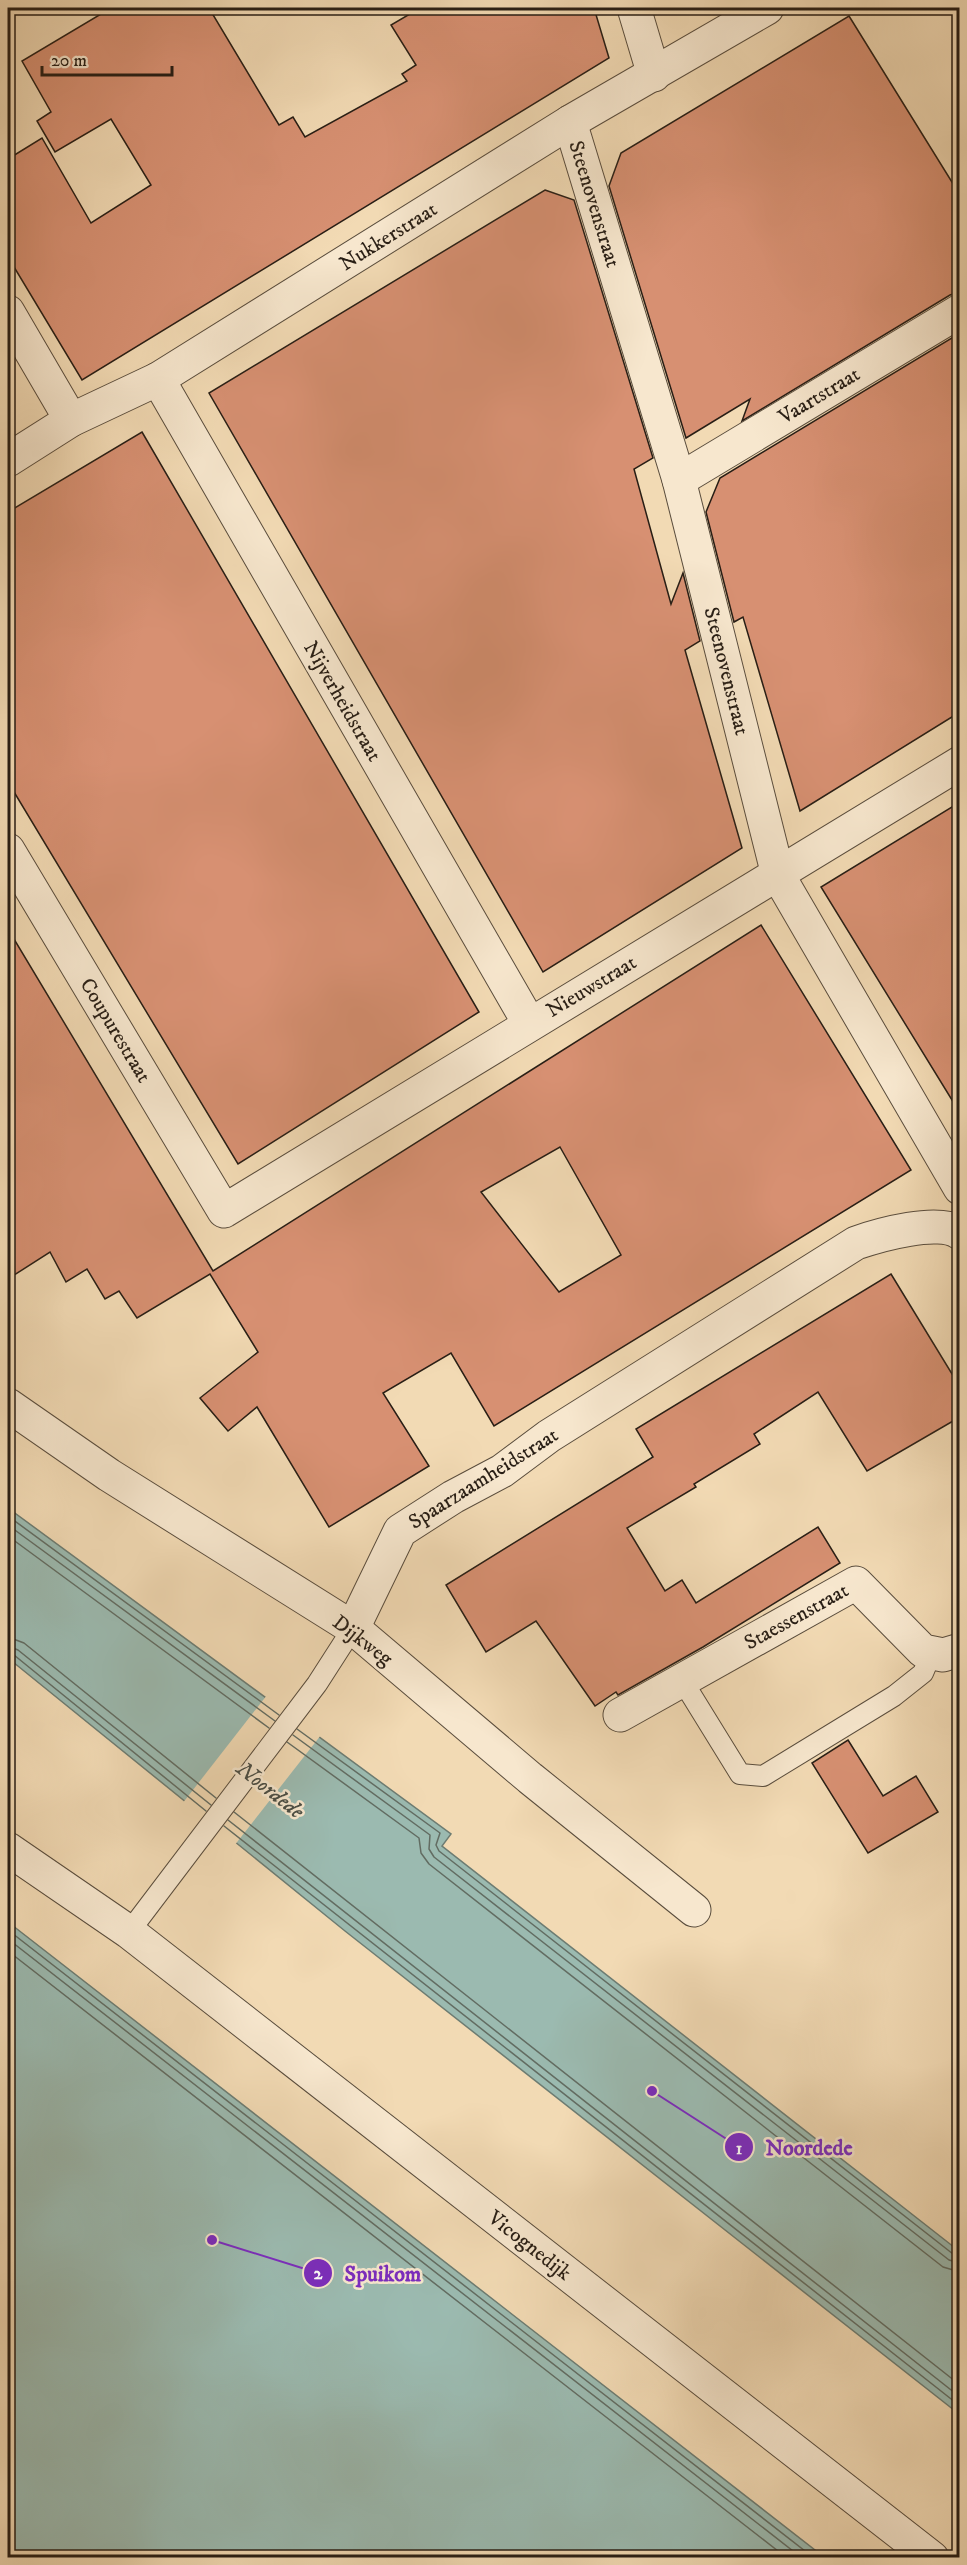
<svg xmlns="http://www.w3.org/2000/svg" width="967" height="2565" font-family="'IM FELL DW Pica',serif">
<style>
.water{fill:#9bbab0;stroke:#6d7c72;stroke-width:1.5}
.pier{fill:#f2dab4}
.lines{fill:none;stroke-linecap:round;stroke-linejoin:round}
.shore{stroke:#626c62;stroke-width:1.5}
.building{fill:#d79072;stroke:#281e15;stroke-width:1.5;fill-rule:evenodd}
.lane-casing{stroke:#5a4d3d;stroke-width:22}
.street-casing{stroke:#5a4d3d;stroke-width:35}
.lane{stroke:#f7e7ce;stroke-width:20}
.street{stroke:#f7e7ce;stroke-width:33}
.labels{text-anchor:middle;stroke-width:5;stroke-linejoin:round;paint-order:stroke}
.street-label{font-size:21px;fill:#281e15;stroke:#f7e7ce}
.water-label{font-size:22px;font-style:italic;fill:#4a4d44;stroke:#f7e7ce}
.leader{fill:none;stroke:#7b2cbf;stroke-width:2}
.callout-dot{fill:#7b2cbf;stroke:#f7e7ce;stroke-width:2}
.mark-label{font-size:18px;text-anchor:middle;font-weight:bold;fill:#fff}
.callout-label{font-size:22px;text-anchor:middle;font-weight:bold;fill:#7b2cbf;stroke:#f7e7ce;stroke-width:5;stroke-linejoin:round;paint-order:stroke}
</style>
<rect width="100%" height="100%" fill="#f2dab4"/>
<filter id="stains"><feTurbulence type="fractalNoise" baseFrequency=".00333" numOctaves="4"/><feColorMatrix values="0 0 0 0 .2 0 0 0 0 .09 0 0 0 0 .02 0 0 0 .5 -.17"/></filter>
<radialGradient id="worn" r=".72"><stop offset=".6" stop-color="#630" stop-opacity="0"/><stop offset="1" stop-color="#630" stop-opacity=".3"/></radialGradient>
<g class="water">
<polygon points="8,1508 451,1834 442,1846 959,2251 959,2414 345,1931 8,1658"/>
<polygon points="8,1922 824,2557 8,2557"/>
</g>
<polygon class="pier" points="267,1695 321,1735 234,1846 182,1804"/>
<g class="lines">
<g class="shore">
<polyline points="8,1516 279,1715"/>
<polyline points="8,1525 275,1721"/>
<polyline points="8,1536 269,1728"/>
<polyline points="8,1637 24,1643 216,1798"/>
<polyline points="8,1646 18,1650 211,1805"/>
<polyline points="8,1654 14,1655 206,1811"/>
<polyline points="297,1729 440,1833 436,1845 439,1851 953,2254 960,2255"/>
<polyline points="293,1735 430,1835 429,1849 434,1857 949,2260 960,2263"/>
<polyline points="287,1742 419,1838 421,1853 429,1864 943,2267 960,2272"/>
<polyline points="234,1812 960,2385"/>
<polyline points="228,1820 960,2397"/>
<polyline points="224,1826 960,2406"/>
<polyline points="8,1930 814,2558"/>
<polyline points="8,1939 802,2558"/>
<polyline points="8,1951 787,2558"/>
</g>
</g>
<g class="building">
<polygon points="111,8 209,8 279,125 293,117 305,137 407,81 402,74 416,65 391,25 420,8 594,8 609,58 82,380 8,257 8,159 42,138 91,223 151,185 111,119 55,152 37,121 51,112 22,61"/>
<polygon points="849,16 960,195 960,292 950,295 742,421 750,399 686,438 609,186 621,153"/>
<polygon points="545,190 574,200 653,458 634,469 671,604 683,573 700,641 685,650 742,848 543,972 209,393"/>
<polygon points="960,333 960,712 800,811 743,617 734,622 706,512 720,478"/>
<polygon points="142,432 479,1012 238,1164 8,782 8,512"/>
<polygon points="960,802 960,1113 821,887"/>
<path d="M761,925L911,1170L494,1426L451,1353L383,1393L429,1466L329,1527L257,1407L228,1431L200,1398L258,1352L210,1274L137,1318L119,1291L105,1299L87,1269L66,1282L50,1252L8,1279V929L213,1271ZM560,1147L621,1255L559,1292L481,1192Z"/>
<polygon points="891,1274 960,1387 960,1417 867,1471 818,1392 754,1434 760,1444 694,1484 696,1487 627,1528 665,1591 682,1580 696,1603 818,1527 840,1563 703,1647 618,1695 616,1692 595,1706 536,1621 486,1652 446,1585 653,1457 636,1429"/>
<polygon points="848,1740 883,1796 916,1776 938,1812 868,1853 812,1763"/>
</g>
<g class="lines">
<g class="lane-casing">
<g id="lane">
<polyline points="682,1680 740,1774 763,1776 894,1696 923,1673 932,1652"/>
<polyline points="129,1932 317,1684 353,1628"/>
</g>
</g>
<g class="street-casing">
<g id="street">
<polyline points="634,8 654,75"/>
<polyline points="570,122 679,480 778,875 960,1188"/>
<polyline points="8,312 71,420"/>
<polyline points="158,379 529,1023"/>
<polyline points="8,460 71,420 158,379 570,122 767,8"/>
<polyline points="679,480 960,311"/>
<polyline points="8,850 224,1211 960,763"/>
<polyline points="8,1405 109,1475 353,1628 530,1778 694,1910"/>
<path d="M353,1628L400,1531L453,1497L502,1471L549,1436L856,1243C879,1235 939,1218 960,1233"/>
<polyline points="620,1715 856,1583 923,1651 943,1655 960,1650"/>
<polyline points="8,1849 129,1932 932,2558"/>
</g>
</g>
<use href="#lane" class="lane"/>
<use href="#street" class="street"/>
</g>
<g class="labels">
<g class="street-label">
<text transform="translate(595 204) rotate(73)" y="7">Steenovenstraat</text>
<text transform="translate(388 236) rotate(-32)" y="7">Nukkerstraat</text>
<text transform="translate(819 395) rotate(-31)" y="7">Vaartstraat</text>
<text transform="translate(727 671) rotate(76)" y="7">Steenovenstraat</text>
<text transform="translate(343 701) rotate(60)" y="7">Nijverheidstraat</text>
<text transform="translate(591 986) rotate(-31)" y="7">Nieuwstraat</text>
<text transform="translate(116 1030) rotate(59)" y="7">Coupurestraat</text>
<text transform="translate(483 1478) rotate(-32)" y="7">Spaarzaamheidstraat</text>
<text transform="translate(796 1616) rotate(-29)" y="7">Staessenstraat</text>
<text transform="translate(363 1640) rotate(37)" y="7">Dijkweg</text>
<text transform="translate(530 2245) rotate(38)" y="7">Vicognedijk</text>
</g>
<g class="water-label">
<text transform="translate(271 1789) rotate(38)" y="8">Noordede</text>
</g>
</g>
<path class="leader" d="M652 2091L739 2147M212 2240L318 2273"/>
<g class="callout-dot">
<circle cx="652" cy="2091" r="6"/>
<circle cx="212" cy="2240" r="6"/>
<circle cx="739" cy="2147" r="15"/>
<circle cx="318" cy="2273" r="15"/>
</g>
<g class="mark-label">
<text x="739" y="2154">1</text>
<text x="318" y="2279">2</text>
</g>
<g class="callout-label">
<text x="809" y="2155">Noordede</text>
<text x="383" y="2281">Spuikom</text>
</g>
<rect width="967" height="2565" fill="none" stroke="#f2dab4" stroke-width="30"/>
<rect x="9" y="9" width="949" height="2547" fill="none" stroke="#281e15" stroke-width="3"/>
<rect x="15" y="15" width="937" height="2535" fill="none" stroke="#281e15" stroke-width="1.5"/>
<path d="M42 66v9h130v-9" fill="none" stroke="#281e15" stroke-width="3"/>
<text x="51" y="66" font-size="18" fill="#281e15" stroke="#f7e7ce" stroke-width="4.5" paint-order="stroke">20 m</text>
<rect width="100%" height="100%" filter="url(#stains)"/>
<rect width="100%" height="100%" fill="url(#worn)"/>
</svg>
